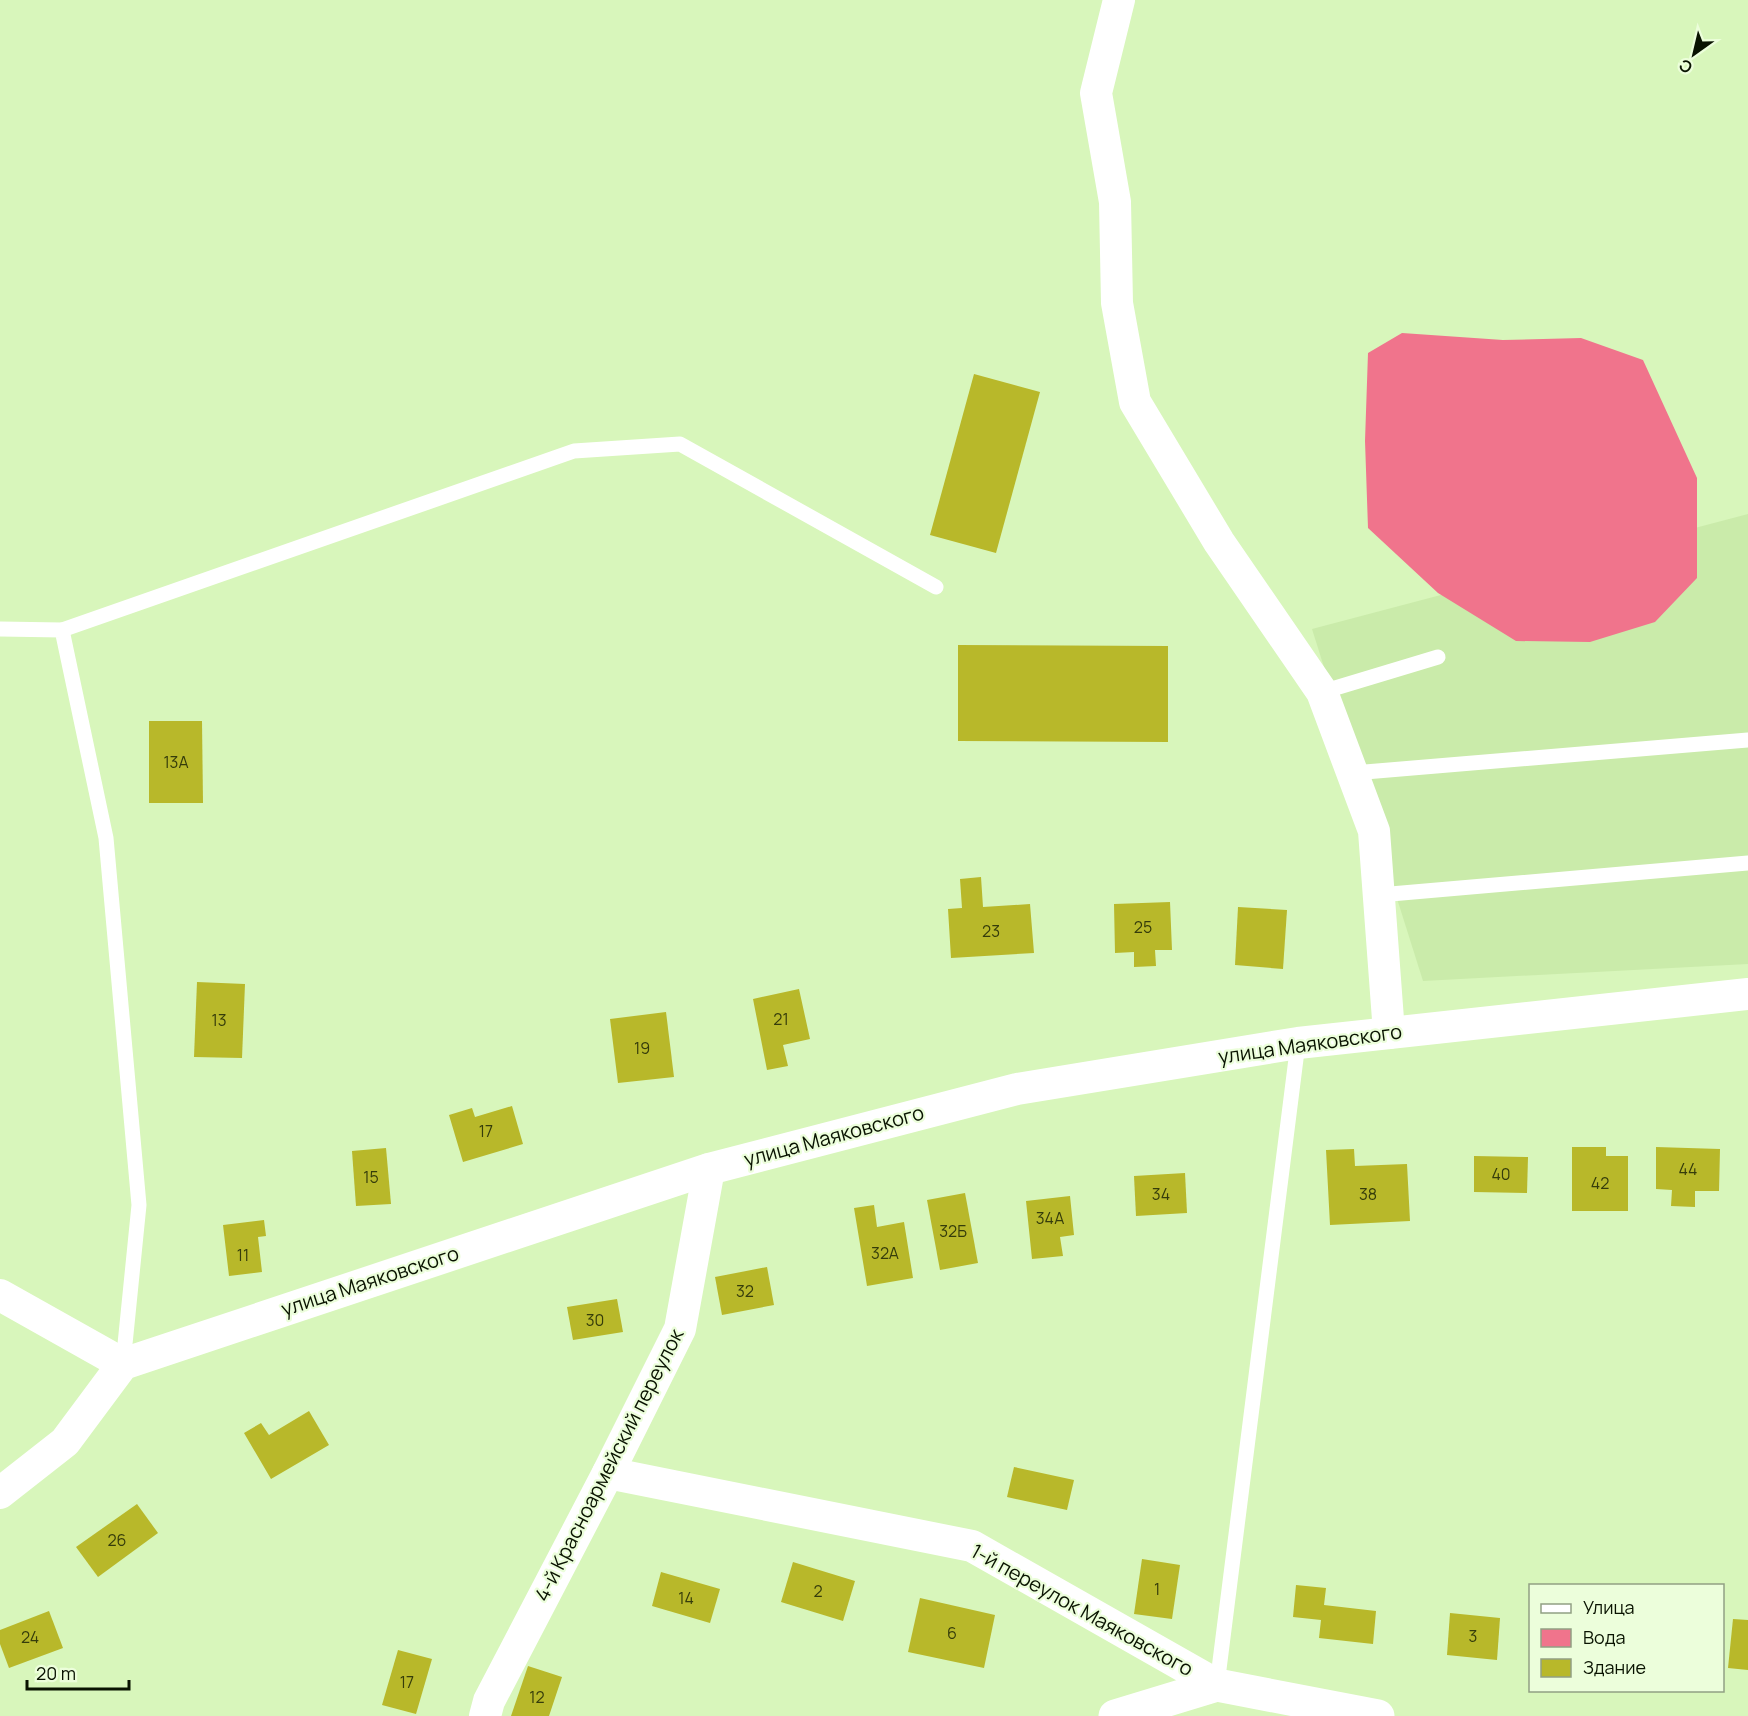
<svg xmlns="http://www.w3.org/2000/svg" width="1748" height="1716" font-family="Manrope,sans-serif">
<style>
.built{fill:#caebaa}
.water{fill:#f0748c}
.building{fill:#b8b82a}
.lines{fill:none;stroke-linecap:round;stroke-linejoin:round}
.service{stroke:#fff;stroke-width:15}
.minor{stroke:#fff;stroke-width:32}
.tertiary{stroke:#fff;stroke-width:33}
.labels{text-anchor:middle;stroke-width:4.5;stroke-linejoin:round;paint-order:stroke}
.number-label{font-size:16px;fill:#353c0b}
.street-label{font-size:20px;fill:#091301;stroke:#ecfedb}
</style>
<rect width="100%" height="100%" fill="#d8f6bb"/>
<polygon class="built" points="1748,514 1748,964 1423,981 1312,629"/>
<polygon class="water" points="1402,333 1503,340 1581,338 1643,360 1697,478 1697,578 1655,622 1590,642 1516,641 1438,593 1368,528 1365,441 1368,353"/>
<g class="building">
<polygon points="974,374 1040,392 996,553 930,535"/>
<polygon points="958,645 1168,646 1168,742 958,741"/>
<polygon points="149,721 202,721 203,803 149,803"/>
<polygon points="981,877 983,907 1030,904 1034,953 951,958 948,909 962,908 960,879"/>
<polygon points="1170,902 1172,950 1155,950 1156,966 1134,967 1134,952 1115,953 1114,904"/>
<polygon points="1238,907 1287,910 1283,969 1235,965"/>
<polygon points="197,982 245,984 242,1058 194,1057"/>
<polygon points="799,989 810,1039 783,1045 788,1066 767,1070 753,999"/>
<polygon points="666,1012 674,1077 618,1083 610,1019"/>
<polygon points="512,1106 523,1144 463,1162 449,1115 472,1108 475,1117"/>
<polygon points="1572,1147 1606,1147 1606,1156 1628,1156 1628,1211 1572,1211"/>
<polygon points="1656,1147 1720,1149 1719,1191 1695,1191 1695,1207 1671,1206 1672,1190 1656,1189"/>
<polygon points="386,1148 391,1204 356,1206 352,1151"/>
<polygon points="1354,1149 1355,1166 1407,1164 1410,1221 1330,1225 1326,1150"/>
<polygon points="1474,1156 1528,1157 1527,1193 1474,1192"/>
<polygon points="1185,1173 1187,1213 1136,1216 1134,1176"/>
<polygon points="965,1193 978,1263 940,1270 927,1200"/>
<polygon points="1070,1196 1074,1235 1060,1237 1063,1256 1032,1259 1026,1201"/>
<polygon points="874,1205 877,1227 904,1222 913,1278 867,1286 854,1208"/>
<polygon points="264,1220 266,1236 258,1237 262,1272 229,1276 223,1225"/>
<polygon points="767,1267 774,1305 722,1315 715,1277"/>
<polygon points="617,1299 623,1332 573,1340 567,1307"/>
<polygon points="309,1411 329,1445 271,1479 244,1433 261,1423 269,1435"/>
<polygon points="1014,1467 1074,1480 1067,1510 1007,1497"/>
<polygon points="137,1504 158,1533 98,1577 76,1547"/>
<polygon points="1142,1559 1180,1565 1172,1619 1134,1614"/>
<polygon points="793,1562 855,1581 843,1621 781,1602"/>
<polygon points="661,1572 720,1589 710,1623 652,1606"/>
<polygon points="1296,1585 1326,1588 1324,1605 1376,1611 1373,1644 1319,1638 1321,1620 1293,1617"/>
<polygon points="920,1598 995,1615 984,1668 908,1652"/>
<polygon points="49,1611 63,1648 9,1668 0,1644 0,1630"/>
<polygon points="1450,1613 1500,1618 1497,1660 1447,1655"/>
<polygon points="1733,1619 1748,1620 1748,1670 1728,1668"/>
<polygon points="398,1650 432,1659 416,1714 382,1705"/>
<polygon points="528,1666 562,1677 549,1716 511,1716"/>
</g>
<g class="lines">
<g class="service">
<polyline points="0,629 62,630 106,838 139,1205 123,1364"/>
<polyline points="62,630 574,451 680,444 936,587"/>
<polyline points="1322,692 1438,657"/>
<polyline points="1353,773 1748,740"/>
<polyline points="1379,895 1748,863"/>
<polyline points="1217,1685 1298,1043"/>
</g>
<g class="minor">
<polyline points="1119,0 1096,93 1115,202 1117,303 1135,402 1219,542 1322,692 1374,831 1389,1033"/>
<polyline points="0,1295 123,1364"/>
<polyline points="608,1473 972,1546 1217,1685"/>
<polyline points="0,1493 65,1442 123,1364 709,1169 1017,1089 1298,1043 1748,994"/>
<polyline points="485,1716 489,1701 608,1473 680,1329 709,1169"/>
</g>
<polyline class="tertiary" points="1115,1716 1217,1685 1378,1716"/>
</g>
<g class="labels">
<g class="number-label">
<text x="176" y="768">13А</text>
<text x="1143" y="933">25</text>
<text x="991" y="937">23</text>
<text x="781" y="1025">21</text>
<text x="219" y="1026">13</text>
<text x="642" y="1054">19</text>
<text x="486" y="1137">17</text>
<text x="1688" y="1175">44</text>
<text x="1501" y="1180">40</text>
<text x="371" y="1183">15</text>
<text x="1600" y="1189">42</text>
<text x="1161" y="1200">34</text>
<text x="1368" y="1200">38</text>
<text x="1050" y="1224">34А</text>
<text x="953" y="1237">32Б</text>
<text x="885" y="1259">32А</text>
<text x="243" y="1261">11</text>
<text x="745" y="1297">32</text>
<text x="595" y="1326">30</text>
<text x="117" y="1546">26</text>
<text x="1157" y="1595">1</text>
<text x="818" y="1597">2</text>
<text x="686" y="1604">14</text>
<text x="952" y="1639">6</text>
<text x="1473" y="1642">3</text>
<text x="30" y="1643">24</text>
<text x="407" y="1688">17</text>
<text x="537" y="1703">12</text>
</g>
<g class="street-label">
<text transform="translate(1310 1044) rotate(-8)" y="7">улица Маяковского</text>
<text transform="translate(834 1136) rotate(-15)" y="7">улица Маяковского</text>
<text transform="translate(370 1281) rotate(-18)" y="7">улица Маяковского</text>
<text transform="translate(609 1465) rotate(-63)" y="7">4-й Красноармейский переулок</text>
<text transform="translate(1082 1610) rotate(29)" y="7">1-й переулок Маяковского</text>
</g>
</g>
<rect x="1529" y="1584" width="195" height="108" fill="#ecfedb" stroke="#91a084" stroke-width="1.5"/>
<rect x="1541" y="1604" width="30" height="9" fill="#ffffff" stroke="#91a084" stroke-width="1.5"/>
<text x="1583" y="1614" font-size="18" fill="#091301">Улица</text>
<rect x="1541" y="1629" width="30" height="18" fill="#f0748c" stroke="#91a084" stroke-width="1.5"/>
<text x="1583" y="1644" font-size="18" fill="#091301">Вода</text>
<rect x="1541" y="1659" width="30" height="18" fill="#b8b82a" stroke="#91a084" stroke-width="1.5"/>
<text x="1583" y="1674" font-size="18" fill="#091301">Здание</text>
<g transform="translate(1694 54) rotate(214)" stroke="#ecfedb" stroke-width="4.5" paint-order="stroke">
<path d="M0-4.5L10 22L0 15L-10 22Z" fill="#091301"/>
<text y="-9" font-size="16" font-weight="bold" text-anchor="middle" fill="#091301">С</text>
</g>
<path d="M27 1680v9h102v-9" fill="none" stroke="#091301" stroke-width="3"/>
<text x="36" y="1680" font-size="18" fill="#091301" stroke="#ecfedb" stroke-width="4.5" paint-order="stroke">20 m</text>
</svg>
